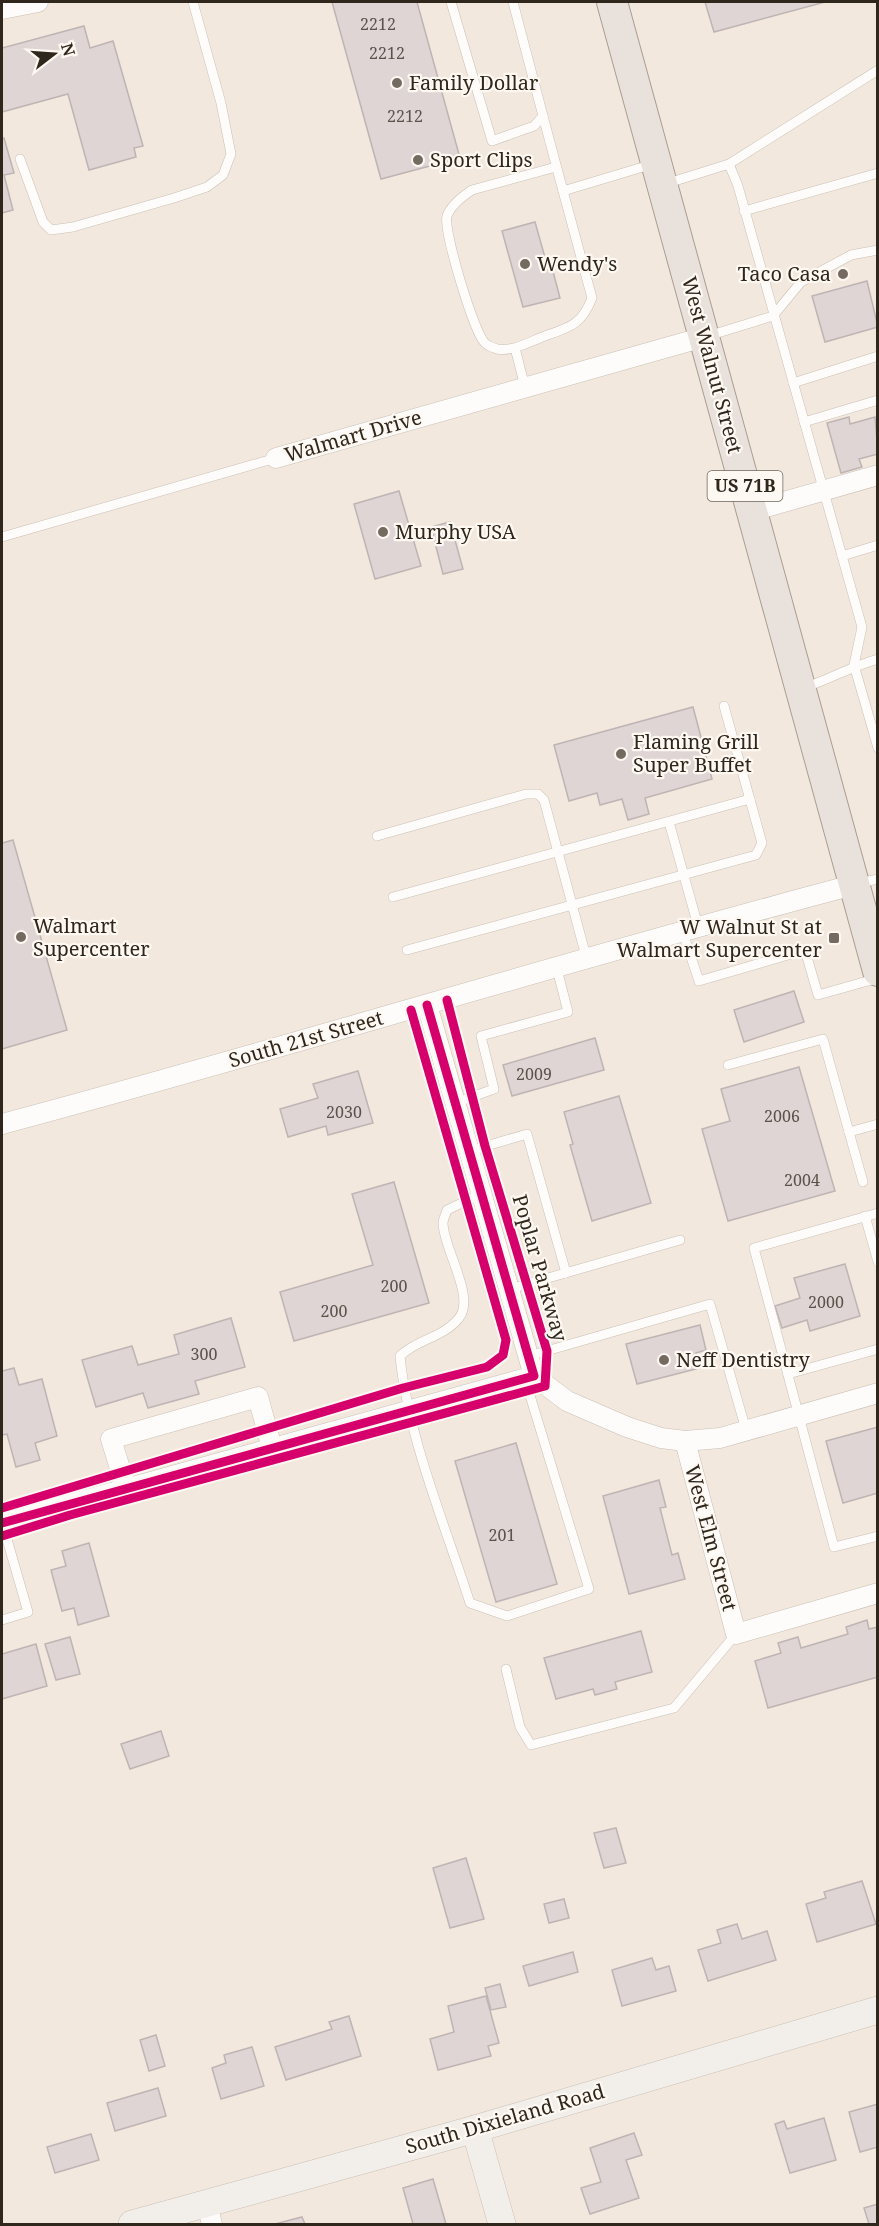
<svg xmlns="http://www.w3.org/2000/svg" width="879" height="2226" font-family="'Noto Serif',serif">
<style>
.building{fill:#dfd5d5;stroke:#bfb4b4;stroke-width:1.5}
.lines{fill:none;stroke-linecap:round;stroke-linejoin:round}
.lane-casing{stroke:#c9bfb5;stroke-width:10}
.street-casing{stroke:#c9bfb5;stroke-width:21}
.secondary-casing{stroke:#c9bfb5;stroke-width:28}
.primary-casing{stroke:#ab9d91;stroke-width:32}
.lane{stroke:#fdfcfa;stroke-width:9}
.street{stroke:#fdfcfa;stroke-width:20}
.secondary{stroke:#f2efeb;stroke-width:27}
.primary{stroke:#e8e1dc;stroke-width:30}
.cycleway-casing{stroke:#fef8f3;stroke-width:13}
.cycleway{stroke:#d6006c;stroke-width:9}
.poi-dot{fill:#746a60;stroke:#fef8f3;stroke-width:2}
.labels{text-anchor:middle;stroke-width:4.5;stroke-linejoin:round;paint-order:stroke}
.number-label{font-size:16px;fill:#5b524a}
.shield{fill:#fef8f3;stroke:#6d655c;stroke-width:1.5}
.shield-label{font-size:18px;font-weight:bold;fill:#2f261c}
.poi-label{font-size:20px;fill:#2f261c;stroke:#fef8f3;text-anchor:start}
.street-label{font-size:20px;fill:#2f261c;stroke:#fef8f3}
</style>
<rect width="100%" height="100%" fill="#f3e8dd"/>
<g class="building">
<polygon points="332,2 417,2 460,158 381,179"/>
<polygon points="705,2 825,2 714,32"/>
<polygon points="84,26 90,48 113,41 143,146 134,148 136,157 89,170 68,94 2,112 2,48"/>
<polygon points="4,138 14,173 4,175 13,210 2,213 2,139"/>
<polygon points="535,222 546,261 550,260 560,298 523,307 502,231"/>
<polygon points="867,281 878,327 825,342 812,296"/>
<polygon points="849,417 850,424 875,417 878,454 859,459 862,467 841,473 827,423"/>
<polygon points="399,491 421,566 375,579 354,504"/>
<polygon points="450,522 463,569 443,574 431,527"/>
<polygon points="693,707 712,779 645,798 649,814 628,820 622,799 600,805 597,793 569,801 554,745"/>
<polygon points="13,840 67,1030 2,1049 2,843"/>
<polygon points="794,991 804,1022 744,1042 734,1010"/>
<polygon points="595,1038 604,1070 512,1096 503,1065"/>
<polygon points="799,1067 835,1191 728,1221 702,1129 730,1121 721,1089"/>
<polygon points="358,1071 373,1123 328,1135 326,1126 288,1137 280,1109 318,1098 313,1084"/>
<polygon points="619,1096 651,1203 592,1221 570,1145 573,1144 564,1112"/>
<polygon points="394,1182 429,1303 294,1341 280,1292 373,1265 352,1194"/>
<polygon points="845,1264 860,1316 810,1331 807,1320 782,1328 775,1306 800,1298 794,1278"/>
<polygon points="231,1318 245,1367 195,1381 199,1394 148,1408 143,1393 96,1407 82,1360 132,1346 138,1365 179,1354 174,1335"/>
<polygon points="700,1325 706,1350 696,1353 700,1368 637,1384 626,1344"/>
<polygon points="14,1368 19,1385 42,1379 57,1436 35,1443 40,1460 16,1467 7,1434 2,1435 2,1371"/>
<polygon points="878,1427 878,1493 843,1503 826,1441"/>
<polygon points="516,1443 557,1584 496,1602 455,1461"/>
<polygon points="659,1480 666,1507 660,1508 672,1555 678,1553 685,1579 629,1594 603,1496"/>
<polygon points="89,1543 109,1616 78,1625 74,1608 62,1611 51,1570 66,1566 62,1551"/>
<polygon points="867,1620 869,1629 878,1627 878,1677 768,1708 755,1661 781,1653 778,1643 798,1637 801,1648 848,1634 846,1627"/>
<polygon points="641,1631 652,1672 615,1682 617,1689 595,1695 593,1689 556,1699 544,1658"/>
<polygon points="70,1637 80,1674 56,1680 45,1644"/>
<polygon points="36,1644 47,1686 2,1699 2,1654"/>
<polygon points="161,1731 169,1756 130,1769 121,1744"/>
<polygon points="616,1828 626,1863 604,1868 594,1833"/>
<polygon points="466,1858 484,1919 450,1928 433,1868"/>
<polygon points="862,1881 876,1924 817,1942 806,1904 826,1898 824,1892"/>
<polygon points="564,1899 569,1918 549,1923 544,1904"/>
<polygon points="737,1924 742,1939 767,1931 776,1960 708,1981 698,1950 721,1943 717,1930"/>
<polygon points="573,1952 578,1972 529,1986 523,1966"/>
<polygon points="652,1958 656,1970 669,1966 676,1991 622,2006 612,1970"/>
<polygon points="500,1984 506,2007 491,2010 485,1988"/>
<polygon points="486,1996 499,2043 488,2046 491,2056 438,2070 430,2039 454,2032 448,2006"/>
<polygon points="349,2016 361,2056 286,2080 275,2047 332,2029 329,2022"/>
<polygon points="156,2035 165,2066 149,2071 140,2040"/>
<polygon points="252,2047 264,2086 221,2099 212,2068 226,2063 224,2055"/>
<polygon points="158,2088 166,2116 115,2131 107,2103"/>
<polygon points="878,2104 878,2147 860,2152 849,2112"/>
<polygon points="824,2118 836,2160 790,2173 775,2124 784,2121 787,2129"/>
<polygon points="634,2133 642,2155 626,2160 639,2198 590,2214 581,2188 601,2182 590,2148"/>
<polygon points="91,2134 99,2160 55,2173 47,2147"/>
<polygon points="433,2179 446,2224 413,2224 403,2188"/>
<polygon points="878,2204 878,2224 869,2224 864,2208"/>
<polygon points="302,2217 305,2224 275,2224"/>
</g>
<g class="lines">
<g class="lane-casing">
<g id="lane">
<polyline points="451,2 492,141 534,126 543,116 513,2"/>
<polyline points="543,116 563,191 653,164"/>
<polyline points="20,159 43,222 51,230 73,227 174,198 207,187 223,175 231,154 221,103 193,2"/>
<polyline points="729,164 738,186 862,627 854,665 878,748"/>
<path d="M556,167L472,190C463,196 451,205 447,216C443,230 474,333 485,343C487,345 494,348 497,349C513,352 531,341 545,336C571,327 582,324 592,298L563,191"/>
<polyline points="665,184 729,164 878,70"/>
<polyline points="744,211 878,173"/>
<polyline points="708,336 773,316 801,282 851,255 878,250"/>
<polyline points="515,348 525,387"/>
<polyline points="793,383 878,356"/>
<polyline points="804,422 878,400"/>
<polyline points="2,537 276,458"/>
<polyline points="842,556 878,545"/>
<path d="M806,687C830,679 852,666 878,659"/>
<polyline points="669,822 698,926"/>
<polyline points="377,836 526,794 538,794 544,800 587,960"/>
<polyline points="859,883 878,879"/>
<polyline points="393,897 750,799"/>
<polyline points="682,930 699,981 805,950 818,995 878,978"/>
<polyline points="407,950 756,855 762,843 724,706"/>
<polyline points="728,1065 823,1039 863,1182"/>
<polyline points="455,1103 494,1089 481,1036 568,1012 557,969"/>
<polyline points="849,1132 878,1124"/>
<polyline points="469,1151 527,1134 566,1273"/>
<path d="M481,1194L447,1210C446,1214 443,1219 443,1223C443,1248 476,1297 459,1318C443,1338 417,1339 400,1356C408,1437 445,1525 470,1603L507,1616L589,1589L525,1379"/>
<polyline points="878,1213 754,1248 834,1547 878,1536"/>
<polyline points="865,1216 878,1262"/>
<polyline points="510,1289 680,1240"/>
<polyline points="529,1356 710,1304 746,1430"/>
<polyline points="788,1374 878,1349"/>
<polyline points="2,1620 28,1612 2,1522"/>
<polyline points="506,1669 520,1727 531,1745 674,1708 736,1634"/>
</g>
</g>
<g class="street-casing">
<g id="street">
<polyline points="2,9 38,2"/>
<polyline points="276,458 704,337"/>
<polyline points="752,511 878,475"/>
<polyline points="427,1005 534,1376"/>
<path d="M2,1124C287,1048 568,960 853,885"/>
<polyline points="534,1376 567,1401 627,1427 661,1438 685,1441 720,1438 878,1393"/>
<polyline points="685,1441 736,1634 878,1593"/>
<polyline points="126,1488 111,1439 258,1397 272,1448"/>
<polyline points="2,1523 534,1376"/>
<polyline points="207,2205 212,2224"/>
</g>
</g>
<g class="secondary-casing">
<g id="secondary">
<polyline points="475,2129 502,2224"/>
<polyline points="132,2224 475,2129 878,2010"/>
</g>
</g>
<g class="primary-casing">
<polyline id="primary" points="612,2 878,971"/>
</g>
<use href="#lane" class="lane"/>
<use href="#street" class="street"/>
<use href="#secondary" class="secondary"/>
<use href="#primary" class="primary"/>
<g class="cycleway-casing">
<g id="cycleway">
<polyline points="2,1508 403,1388 487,1367 503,1355 506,1340 411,1010"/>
<polyline points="2,1523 534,1376 427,1005"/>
<polyline points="2,1536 70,1515 545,1386 547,1351 485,1146 447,1000"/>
</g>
</g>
<use href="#cycleway" class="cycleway"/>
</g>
<g class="poi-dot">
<circle cx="397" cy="83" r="6"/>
<circle cx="418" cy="160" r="6"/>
<circle cx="525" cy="264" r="6"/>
<circle cx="843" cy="274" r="6"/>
<circle cx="383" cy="532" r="6"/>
<circle cx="621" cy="754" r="6"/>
<circle cx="21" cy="937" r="6"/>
<rect x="828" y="932" width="12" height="12" rx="3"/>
<circle cx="664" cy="1360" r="6"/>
</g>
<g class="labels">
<g class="number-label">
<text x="378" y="30">2212</text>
<text x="387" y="59">2212</text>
<text x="405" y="122">2212</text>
<text x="534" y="1080">2009</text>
<text x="344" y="1118">2030</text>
<text x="782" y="1122">2006</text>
<text x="802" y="1186">2004</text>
<text x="394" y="1292">200</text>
<text x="826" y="1308">2000</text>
<text x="334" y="1317">200</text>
<text x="204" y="1360">300</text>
<text x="502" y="1541">201</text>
</g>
<rect class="shield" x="707.5" y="471" width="75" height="30" rx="4.5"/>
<g class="shield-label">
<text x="745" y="492">US 71B</text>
</g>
<g class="poi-label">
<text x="409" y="90">Family Dollar</text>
<text x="430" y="167">Sport Clips</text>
<text x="537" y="271">Wendy's</text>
<text x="831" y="281" text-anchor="end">Taco Casa</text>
<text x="395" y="539">Murphy USA</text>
<text x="633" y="749">Flaming Grill<tspan x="633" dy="23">Super Buffet</tspan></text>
<text x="33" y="933">Walmart<tspan x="33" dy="23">Supercenter</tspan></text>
<text x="822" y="934" text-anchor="end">W Walnut St at<tspan x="822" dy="23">Walmart Supercenter</tspan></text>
<text x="676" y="1367">Neff Dentistry</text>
</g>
<g class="street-label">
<text transform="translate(712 365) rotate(75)" y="7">West Walnut Street</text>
<text transform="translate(353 436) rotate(-16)" y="7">Walmart Drive</text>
<text transform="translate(306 1039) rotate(-16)" y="7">South 21st Street</text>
<text transform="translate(540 1268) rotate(74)" y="7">Poplar Parkway</text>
<text transform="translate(711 1538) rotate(75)" y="7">West Elm Street</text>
<text transform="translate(505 2119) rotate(-16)" y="7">South Dixieland Road</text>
</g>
</g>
<rect width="879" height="2226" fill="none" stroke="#2f261c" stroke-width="6"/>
<g transform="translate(54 54) rotate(73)" stroke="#fef8f3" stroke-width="4.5" paint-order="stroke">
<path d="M0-4.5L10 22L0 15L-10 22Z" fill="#2f261c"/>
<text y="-9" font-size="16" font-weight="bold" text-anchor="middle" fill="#2f261c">N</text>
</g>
</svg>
